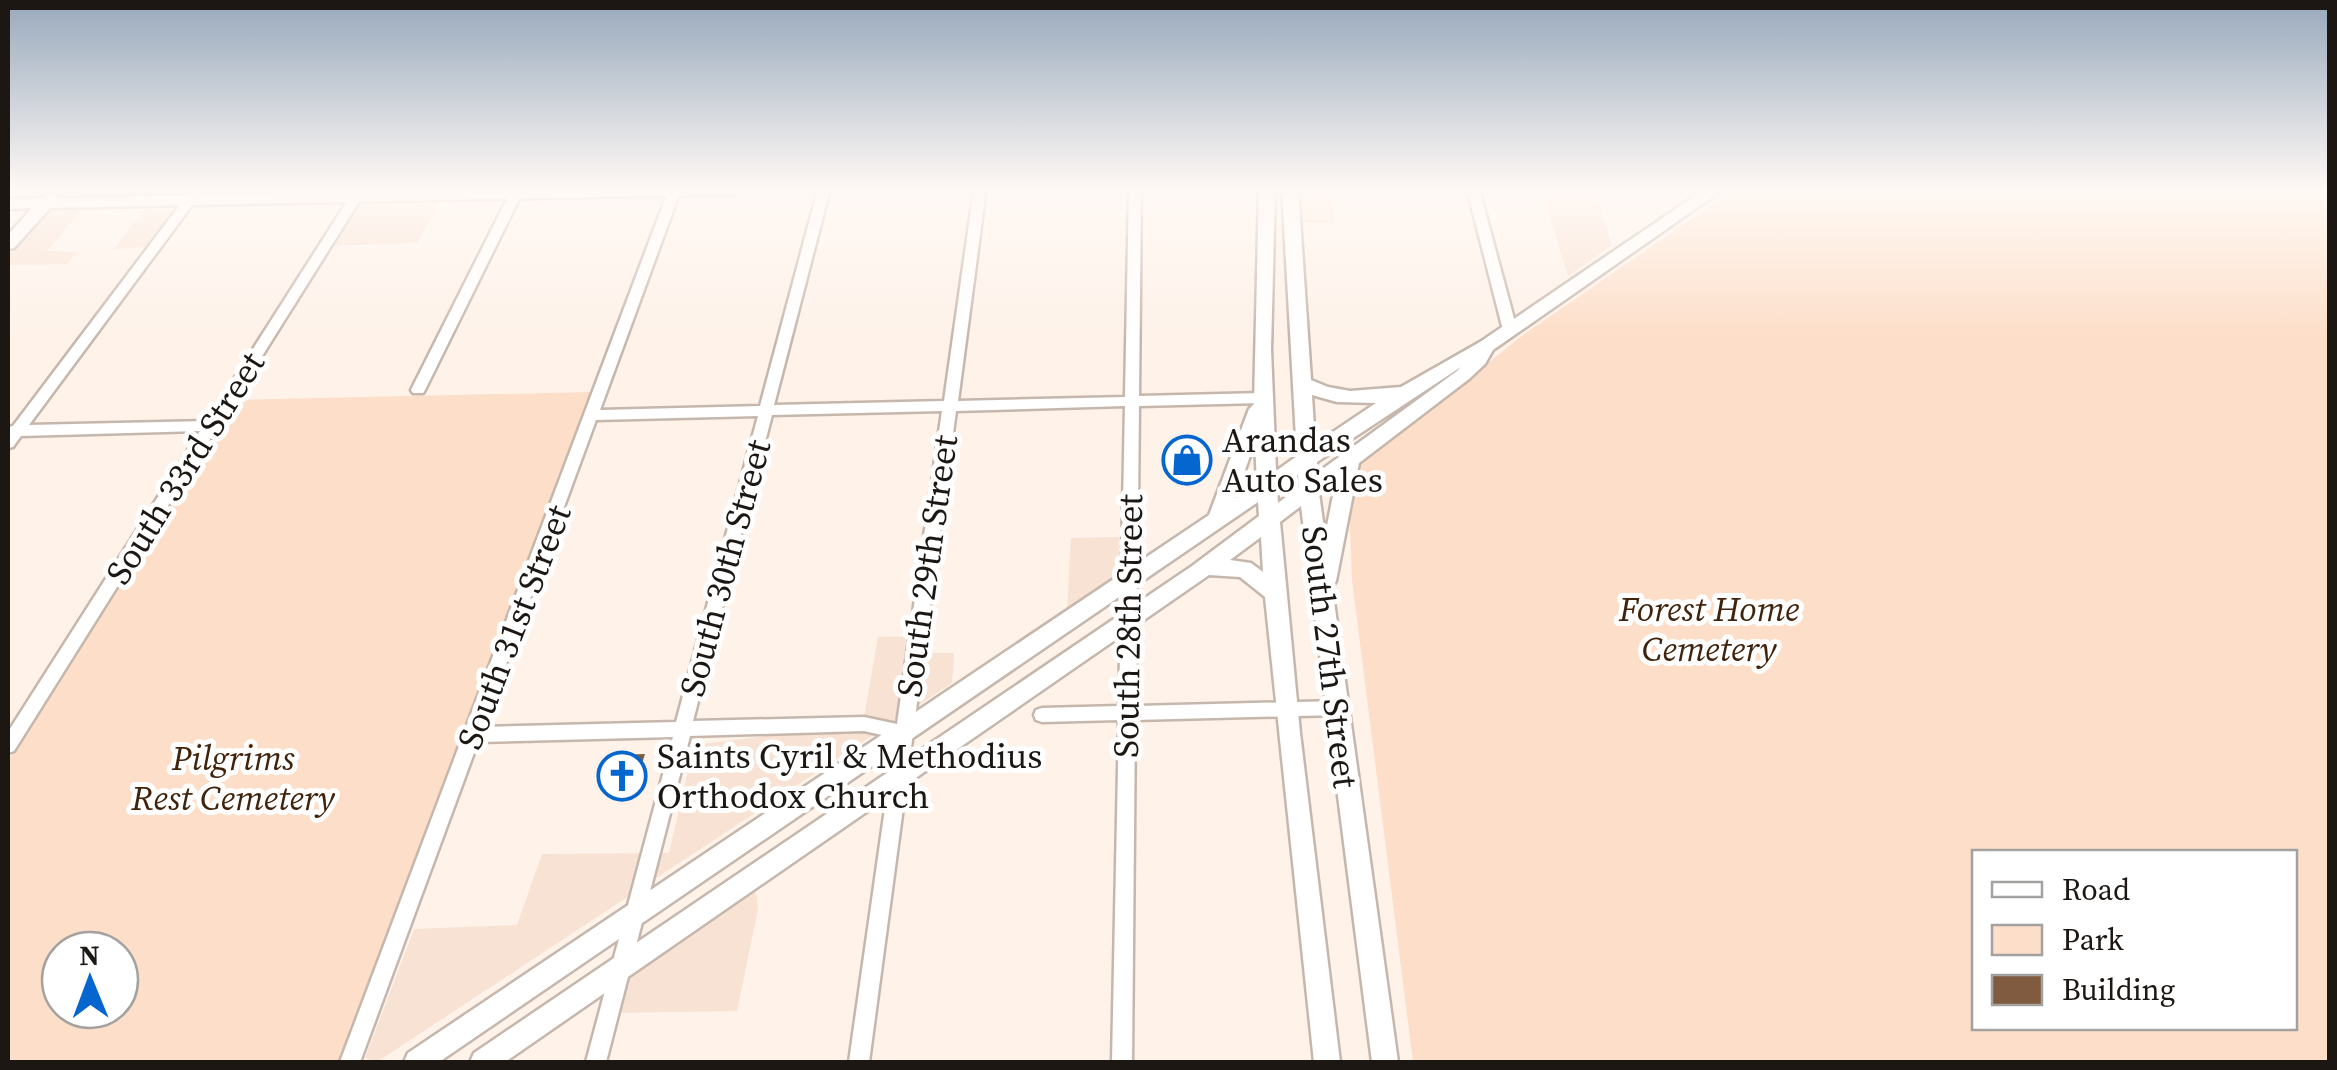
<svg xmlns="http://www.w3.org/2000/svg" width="2337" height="1070" font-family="'Source Serif 4',serif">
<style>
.built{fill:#f8e2d3}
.green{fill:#fddec8;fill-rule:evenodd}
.building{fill:#805b40}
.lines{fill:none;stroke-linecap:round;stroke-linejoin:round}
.minor-casing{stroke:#c6b7ad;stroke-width:5}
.major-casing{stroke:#c6b7ad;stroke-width:5}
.minor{fill:#fff;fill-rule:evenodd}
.major{fill:#fff;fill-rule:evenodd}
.labels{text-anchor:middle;stroke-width:10;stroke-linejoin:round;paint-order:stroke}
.poi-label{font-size:35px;fill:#1c1713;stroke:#fff;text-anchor:start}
.street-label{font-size:35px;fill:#1c1713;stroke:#fff}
.park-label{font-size:35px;font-style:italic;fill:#40230c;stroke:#fff}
</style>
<rect width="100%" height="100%" fill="#fef2e9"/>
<g class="built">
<polygon points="1290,189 1331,189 1335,223 1292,223"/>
<polygon points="1542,189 1594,189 1612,245 1568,276"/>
<polygon points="442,197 417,243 326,246 355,199"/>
<polygon points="88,203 47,251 77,252 67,264 8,265 8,244 45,204"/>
<polygon points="145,209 174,211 148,247 114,249"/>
<polygon points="1119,537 1118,575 1067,610 1071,538"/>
<polygon points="918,636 916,653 954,653 952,683 377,1062 365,1058 414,929 517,925 542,854 669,853 694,745 863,724 878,637"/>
<polygon points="748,880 757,896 758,909 737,1011 609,1013 620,968"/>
</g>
<g class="green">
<path d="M1735,189H2329V1062H1413L1352,580L1348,480L1354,470L1523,335ZM1974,852H2294V1028H1974Z"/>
<path d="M592,392L339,1062H8V761L234,400ZM60,950H120V1010H60Z"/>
</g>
<polygon class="building" points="645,754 633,792 608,793 611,782 605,782 608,759 613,755"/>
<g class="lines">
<g class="minor-casing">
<g id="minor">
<polygon points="192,189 204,189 29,425 207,421 355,189 367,189 14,751 8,753 8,732 200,431 21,436 13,447 8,448 8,427 13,426"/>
<polygon points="512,189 524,189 425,390 423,393 413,393 411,390"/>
<path d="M669,189H681L600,410L760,406L818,189H830L774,405L944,401L974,189H986L958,401L1125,397L1129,189H1141L1139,396L1262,393L1269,398L1262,403L1139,406L1136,706L1336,701L1342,703L1344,708L1342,713L1336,715L1135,720L1132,1062H1112L1119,720L1042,722L1036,720L1034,715L1036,710L1042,708L1119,706L1125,406L956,411L869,1062H849L895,738L864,731L690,736L606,1062H586L673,737L478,742L360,1062H340ZM942,411L897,724L864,717L693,721L772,415ZM758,416L676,722L483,727L596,420Z"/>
<polygon points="1467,189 1479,189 1517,330 1515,333 1510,334 1503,330"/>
</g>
</g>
<g class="major-casing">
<g id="major">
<polygon points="482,189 744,189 736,194 50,208 14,248 8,249 8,235 32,208 8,209 8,199 42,198 51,193 59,198"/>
<path d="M1259,189H1275L1271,350L1276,471L1297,456L1282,189H1298L1311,380L1328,387L1350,391L1401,387L1480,342L1705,189H1724L1493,350L1485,364L1469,379L1359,463L1336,581L1332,587L1398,1062H1372L1301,506L1280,522L1300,733L1340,1062H1314L1265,597L1240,577L1209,575L505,1062H470L474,1053L1192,566L1259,516L1258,502L439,1062H404L408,1053L1209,515L1249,409L1254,404ZM1461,367L1457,371L1317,473V462ZM1312,395L1337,402L1376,403L1315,444ZM1255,442L1257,483L1235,498ZM1298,475L1299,487L1278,503L1277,490ZM1336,480L1325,536L1319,493ZM1261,537L1263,572L1251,563L1230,560Z"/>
</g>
</g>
<use href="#minor" class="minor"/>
<use href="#major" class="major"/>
</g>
<linearGradient id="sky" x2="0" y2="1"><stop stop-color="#98a9bc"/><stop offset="0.56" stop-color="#fff9f5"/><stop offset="1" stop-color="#fff9f5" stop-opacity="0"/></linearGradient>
<rect width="2337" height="339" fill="url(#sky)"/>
<defs>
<g id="shop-ring" transform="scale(2.5)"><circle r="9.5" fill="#fff" stroke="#0566cf" stroke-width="1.5"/><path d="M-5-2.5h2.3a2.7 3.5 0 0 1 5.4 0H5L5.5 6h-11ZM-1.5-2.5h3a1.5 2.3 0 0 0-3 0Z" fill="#0566cf"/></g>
<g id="church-ring" transform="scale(2.5)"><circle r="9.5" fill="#fff" stroke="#0566cf" stroke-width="1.5"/><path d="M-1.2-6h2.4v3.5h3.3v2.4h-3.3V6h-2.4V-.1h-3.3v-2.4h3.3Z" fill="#0566cf"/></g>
</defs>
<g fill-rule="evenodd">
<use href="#shop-ring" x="1187" y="460"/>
<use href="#church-ring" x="622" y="776"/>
</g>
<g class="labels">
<g class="poi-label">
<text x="1222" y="452">Arandas<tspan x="1222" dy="40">Auto Sales</tspan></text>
<text x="657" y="768">Saints Cyril &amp; Methodius<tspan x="657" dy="40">Orthodox Church</tspan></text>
</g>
<g class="street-label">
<text transform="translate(185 468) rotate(-58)" y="12">South 33rd Street</text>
<text transform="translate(927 566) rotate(-82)" y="12">South 29th Street</text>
<text transform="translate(725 568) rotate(-75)" y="12">South 30th Street</text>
<text transform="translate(1128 626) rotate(-89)" y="12">South 28th Street</text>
<text transform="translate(514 627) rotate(-69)" y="12">South 31st Street</text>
<text transform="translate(1330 657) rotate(83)" y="12">South 27th Street</text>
</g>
<g class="park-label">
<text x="1709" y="621">Forest Home<tspan x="1709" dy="40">Cemetery</tspan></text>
<text x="233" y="770">Pilgrims<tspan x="233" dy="40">Rest Cemetery</tspan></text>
</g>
</g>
<rect width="2337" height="1070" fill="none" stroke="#1c1713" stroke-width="20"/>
<rect x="1972" y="850" width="325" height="180" fill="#ffffff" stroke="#a4a2a1" stroke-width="2.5"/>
<rect x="1992" y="882" width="50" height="15" fill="#ffffff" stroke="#a4a2a1" stroke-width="2.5"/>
<text x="2062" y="900" font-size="30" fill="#1c1713">Road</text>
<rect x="1992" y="925" width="50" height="30" fill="#fddec8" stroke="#a4a2a1" stroke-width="2.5"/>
<text x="2062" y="950" font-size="30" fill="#1c1713">Park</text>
<rect x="1992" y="975" width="50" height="30" fill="#805b40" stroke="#a4a2a1" stroke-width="2.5"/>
<text x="2062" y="1000" font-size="30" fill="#1c1713">Building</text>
<g transform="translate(90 980) rotate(359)"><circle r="48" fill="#ffffff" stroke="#a4a2a1" stroke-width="2.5"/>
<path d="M0-8L18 38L0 25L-18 38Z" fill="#0566cf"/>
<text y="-15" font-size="28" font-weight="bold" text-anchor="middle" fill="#1c1713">N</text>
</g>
</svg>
